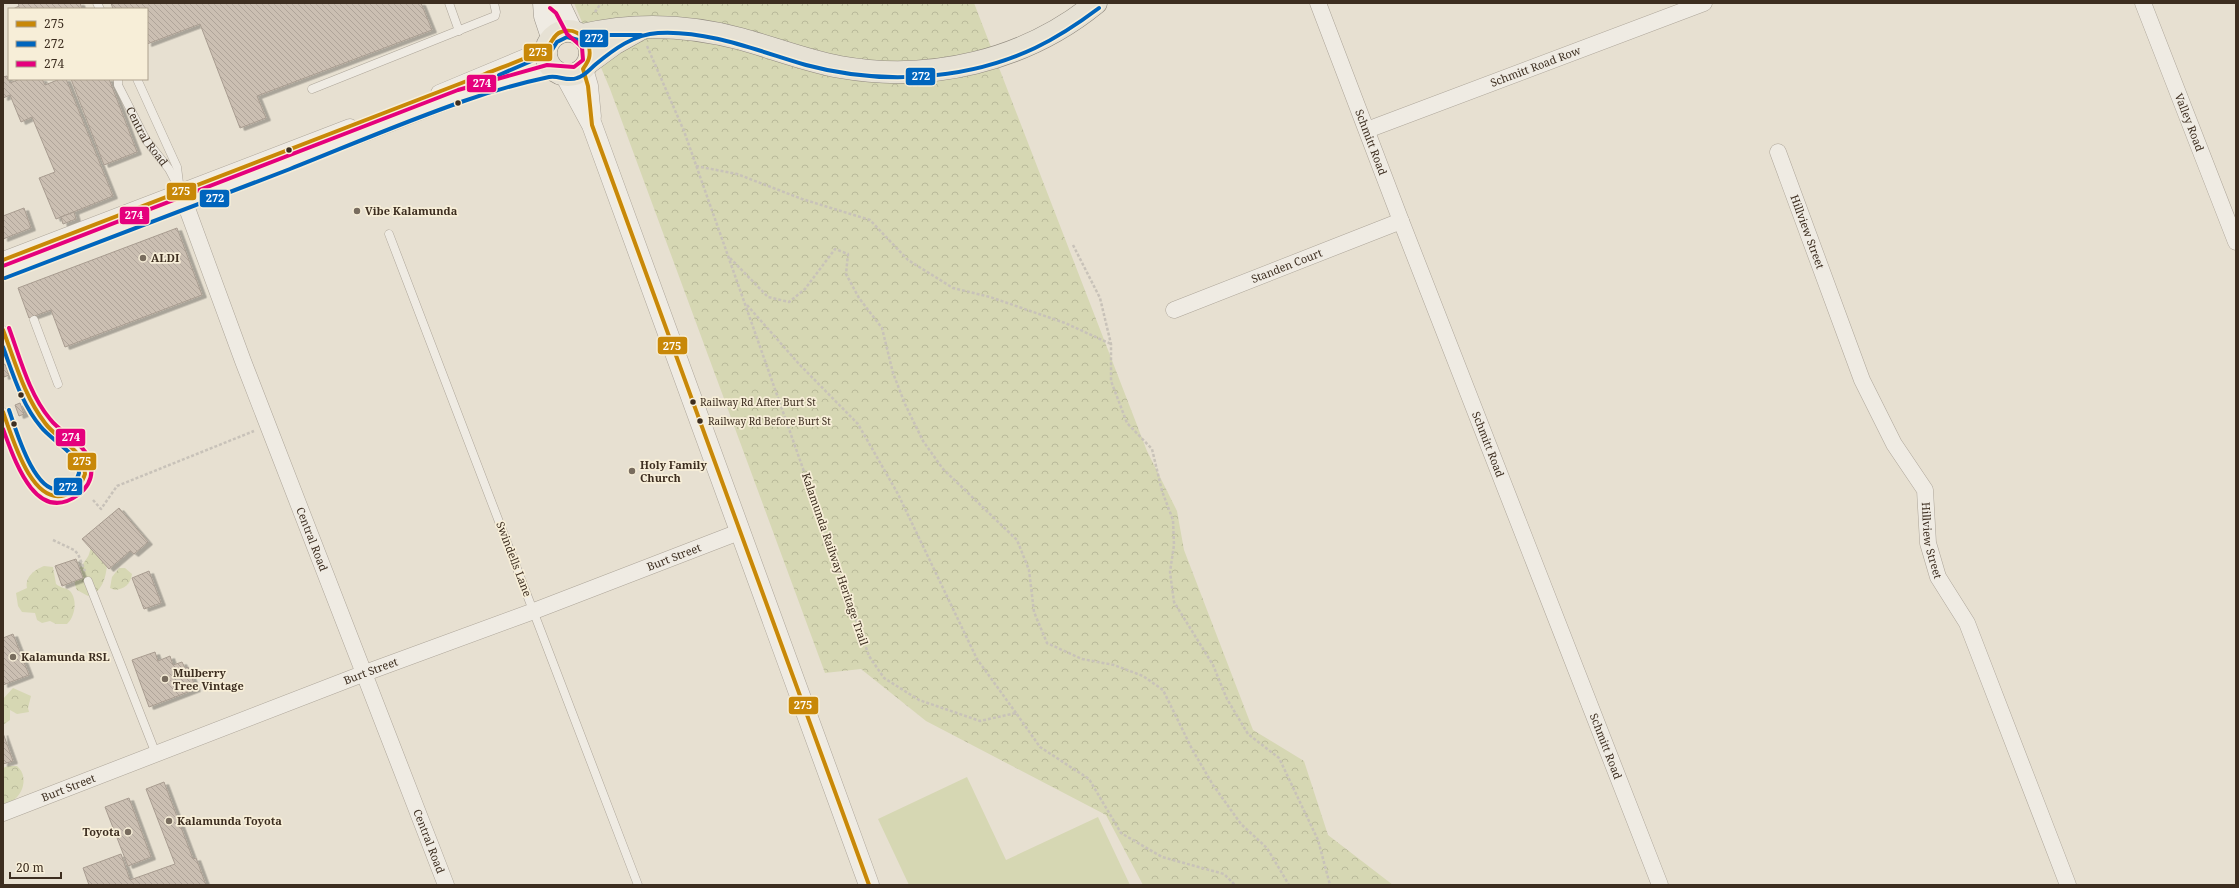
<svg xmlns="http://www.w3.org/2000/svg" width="2239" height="888" font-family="'Noto Serif',serif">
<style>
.forest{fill:url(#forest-crowns)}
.park{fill:#d6d7b3}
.building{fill:url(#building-back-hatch);stroke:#a89c90;filter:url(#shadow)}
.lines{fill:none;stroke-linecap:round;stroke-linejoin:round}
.service-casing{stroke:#ada599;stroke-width:9}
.minor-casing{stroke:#ada599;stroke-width:17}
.tertiary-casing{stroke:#ada599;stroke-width:21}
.secondary-casing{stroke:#9c958a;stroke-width:23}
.primary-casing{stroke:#928b80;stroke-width:23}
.path{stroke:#c8c2b9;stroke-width:2.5;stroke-dasharray:3 2;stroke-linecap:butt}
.service{stroke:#efebe3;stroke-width:8}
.minor{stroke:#efebe3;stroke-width:16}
.tertiary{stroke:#efebe3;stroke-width:20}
.secondary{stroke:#efebe3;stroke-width:22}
.primary{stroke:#e6e1d4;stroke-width:22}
.bus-1-casing{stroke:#f7eed8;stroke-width:7}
.bus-2-casing{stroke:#f7eed8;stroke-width:7}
.bus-3-casing{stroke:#f7eed8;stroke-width:7}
.bus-1{stroke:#c88808;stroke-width:4}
.bus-2{stroke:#0065bd;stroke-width:4}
.bus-3{stroke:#e5007d;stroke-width:4}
.bus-dot{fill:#3d2e20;stroke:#f7eed8;stroke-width:1.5}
.poi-dot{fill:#786c5e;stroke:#f7eed8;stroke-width:1.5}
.labels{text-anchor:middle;stroke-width:3.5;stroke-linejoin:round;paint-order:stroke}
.bus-label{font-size:10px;fill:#3d2e20;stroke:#f7eed8;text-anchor:start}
.street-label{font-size:11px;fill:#3d2e20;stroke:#f7eed8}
.poi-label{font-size:11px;font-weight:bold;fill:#3d2e20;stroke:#f7eed8;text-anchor:start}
.line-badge{stroke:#f7eed8;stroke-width:1.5}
.badge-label{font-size:11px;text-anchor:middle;font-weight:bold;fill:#fff}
</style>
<defs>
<pattern id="forest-crowns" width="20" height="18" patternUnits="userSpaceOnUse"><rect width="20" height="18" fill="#d6d7b3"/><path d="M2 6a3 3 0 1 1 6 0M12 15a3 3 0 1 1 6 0" fill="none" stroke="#b9b99a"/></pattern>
<pattern id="building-back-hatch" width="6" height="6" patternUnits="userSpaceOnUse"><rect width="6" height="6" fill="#cbbfb2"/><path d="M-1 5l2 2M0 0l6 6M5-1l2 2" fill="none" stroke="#afa499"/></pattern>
<filter id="shadow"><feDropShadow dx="4.5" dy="2.5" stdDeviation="0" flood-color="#0004"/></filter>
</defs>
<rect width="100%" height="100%" fill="#e7e0d1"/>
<g class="forest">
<polygon points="574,3 974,3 1147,451 1177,511 1184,550 1253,730 1304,761 1328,835 1393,885 1143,885 1106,815 926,721 861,669 825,673 610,89"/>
<path d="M92,546L107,565C106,577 102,593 88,596L77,590C70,575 81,568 87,558C90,554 89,551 92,546Z"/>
<path d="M44,566L53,567L56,584C60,588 67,588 70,591C78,600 75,617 67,624H56L50,621L42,623L37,620L35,613L22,612L18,606L16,593L27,588C25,577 34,570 44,566Z"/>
<path d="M119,568H125L132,574C131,584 124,589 115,590L110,588L112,577Z"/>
<polygon points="13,688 31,696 28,708 29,712 17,714 10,710 10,720 3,725 3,699"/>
<path d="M8,766H17C31,778 21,802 3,805V768Z"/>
</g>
<polygon class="park" points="967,777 1006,860 1098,817 1130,885 909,885 878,819"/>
<g class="building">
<polygon points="18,3 80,3 82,9 13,9 19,6"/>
<polygon points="111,3 421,3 432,30 257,96 266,118 240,128 200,24 147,44 147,9 113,9"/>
<polygon points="7,76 10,83 20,79 42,79 45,85 60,79 66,79 113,196 56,219 39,178 55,172 32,117 21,122 10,95 3,98 3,77"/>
<polygon points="71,79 109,79 137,152 104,165"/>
<polygon points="24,208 31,228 3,239 3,216"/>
<polygon points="74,212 76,219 63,224 61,217"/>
<polygon points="177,228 202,295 65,347 51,310 29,318 18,288"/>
<polygon points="5,364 9,375 4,377 3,365"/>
<polygon points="20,403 24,414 19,416 15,405"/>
<polygon points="119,508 148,542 134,554 130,551 109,569 82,539"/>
<polygon points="76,559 83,578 62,586 55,566"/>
<polygon points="149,571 161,603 144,609 132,578"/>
<polygon points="13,634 29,675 3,685 3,638"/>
<polygon points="155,652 158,661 170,656 173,665 182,662 185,668 188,667 196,689 149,707 132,660"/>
<polygon points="3,733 13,761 3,764"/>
<polygon points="164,782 193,859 196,858 206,885 89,885 83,868 121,854 130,880 175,864 146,789"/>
<polygon points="129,798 151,857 128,866 105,807"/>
</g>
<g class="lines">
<g class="service-casing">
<g id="service">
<polyline points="97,3 100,9"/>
<polyline points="449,3 459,31"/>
<path id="s1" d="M118,79V85L146,140L169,169L181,192"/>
<polyline points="137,79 177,167 179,183"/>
<polyline points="312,89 495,16 496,12 494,3"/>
<polyline points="389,234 638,885"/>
<polyline points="34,320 58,384"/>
<path d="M3,330C15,361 25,394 44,422C55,437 80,447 85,466C91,487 57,506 41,491C27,479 10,431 3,412"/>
<polyline points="88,581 156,754"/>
</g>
</g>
<g class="minor-casing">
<g id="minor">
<path id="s2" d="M1318,3L1401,221L1660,885"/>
<path id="s3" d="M2143,3L2236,242"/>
<polyline points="439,93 547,48"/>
<path id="s4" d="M1367,130L1704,3"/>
<path id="s5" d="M1778,152L1862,380L1894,444L1925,490L1928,543L1938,577L1967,623L2068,885"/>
<path id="s6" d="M181,192L243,361L446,885"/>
<polyline points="3,260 350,127"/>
<polyline points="3,272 217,191 460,96 496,84 554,70"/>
<path id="s7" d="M1174,310L1401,221"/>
<path id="s8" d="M3,813L365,673L534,611L739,532"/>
</g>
</g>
<g class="tertiary-casing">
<g id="tertiary">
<polyline points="583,69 588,86 591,117"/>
<polyline points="565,75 592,125 869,885"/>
</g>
</g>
<g class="secondary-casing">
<g id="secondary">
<polyline points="544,3 545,16 552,37"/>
<polyline points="554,3 561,9 571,30"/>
</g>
</g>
<g class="primary-casing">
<g id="primary">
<circle cx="568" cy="53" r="22"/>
<path d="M582,35C634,23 689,25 741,39C774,48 806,61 840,67C930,83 1025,61 1096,3"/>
<polyline points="588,63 614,44 639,30"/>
</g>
</g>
<g class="path">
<polyline points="595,12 601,3"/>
<polyline points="647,46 684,131 869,656 884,678 919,700 980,721 1016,713 1040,747 1089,779 1121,833 1162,857 1224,874 1235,885"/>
<polyline points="696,166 737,174 802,199 870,220 908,260 953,288 990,297 1065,323 1111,344"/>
<polyline points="1073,245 1100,298 1111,344 1111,381 1127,423 1152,449 1162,491 1173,520 1174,545 1170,572 1174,602 1213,665 1227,699 1248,734 1279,758 1318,840 1330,885"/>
<polyline points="730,258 768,297 789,302 805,289 835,249 848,254 846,274 859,298 882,328 893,373 905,404 923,441 943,469 1017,540 1029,570 1034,612 1047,643 1082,659 1114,665 1143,676 1163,690 1192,749 1213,785 1241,824 1267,848 1289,885"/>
<polyline points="747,305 799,364 858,424 898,494 977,659 1016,713"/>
<polyline points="93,500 101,509 117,486 254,431"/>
<polyline points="53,540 74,550 78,554 85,571"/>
</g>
<use href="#service" class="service"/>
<use href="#minor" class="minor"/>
<use href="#tertiary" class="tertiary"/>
<use href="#secondary" class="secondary"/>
<use href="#primary" class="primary"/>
<g class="bus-1-casing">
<g id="bus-1">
<path d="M3,260L485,74C505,66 526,59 545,49C552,45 552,35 561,32C577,26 593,42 589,58C588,62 585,66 583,69L588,86L592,125L869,885"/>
<path d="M3,330C15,361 24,396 45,423C58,441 84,448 85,474C82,484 76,491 65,495C31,506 12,436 3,412"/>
</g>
</g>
<g class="bus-2-casing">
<g id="bus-2">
<polyline points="499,75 550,53 557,42 567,37 582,41 610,35 641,35"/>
<path d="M5,278C100,242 195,206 290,169C348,146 406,121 464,101C492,91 521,83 549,77C559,75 567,82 577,78C585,76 590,69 596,64C613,50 634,34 658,33C708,30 758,51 806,65C880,85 965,81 1035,48C1058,37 1079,23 1099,8"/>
<path d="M3,347C13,374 22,405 41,427C53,442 78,452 79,473C77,481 71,487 62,489C35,497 16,430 9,410"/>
</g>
</g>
<g class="bus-3-casing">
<g id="bus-3">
<polyline points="3,266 458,90 547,65 574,67 583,60 582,47 567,34 556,13 550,8"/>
<path d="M3,429C14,458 35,526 78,495C87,488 93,478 91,466C88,444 62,435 50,419C29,394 20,358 9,328"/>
</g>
</g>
<use href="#bus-1" class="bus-1"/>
<use href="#bus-2" class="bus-2"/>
<use href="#bus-3" class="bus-3"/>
</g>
<g class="bus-dot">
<circle cx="458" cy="103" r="3.5"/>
<circle cx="289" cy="150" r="3.5"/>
<circle cx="21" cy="395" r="3.5"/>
<circle cx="693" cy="402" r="3.5"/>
<circle cx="700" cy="421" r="3.5"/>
<circle cx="14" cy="424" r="3.5"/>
</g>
<g class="poi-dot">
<circle cx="357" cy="211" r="4"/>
<circle cx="143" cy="258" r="4"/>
<circle cx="632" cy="471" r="4"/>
<circle cx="13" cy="657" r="4"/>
<circle cx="165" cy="679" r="4"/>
<circle cx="169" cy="821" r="4"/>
<circle cx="128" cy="832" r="4"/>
</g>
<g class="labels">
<g class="bus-label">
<text x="700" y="406">Railway Rd After Burt St</text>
<text x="708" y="425">Railway Rd Before Burt St</text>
</g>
<g class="street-label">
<text dy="4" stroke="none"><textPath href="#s4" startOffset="180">Schmitt Road Row</textPath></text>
<text dy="4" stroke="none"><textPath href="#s3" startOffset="128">Valley Road</textPath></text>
<text dy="4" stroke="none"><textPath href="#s1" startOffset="65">Central Road</textPath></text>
<text dy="4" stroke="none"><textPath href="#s2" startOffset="149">Schmitt Road</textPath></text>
<text dy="4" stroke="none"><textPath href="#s5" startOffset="85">Hillview Street</textPath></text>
<text dy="4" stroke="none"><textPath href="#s7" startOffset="121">Standen Court</textPath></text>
<text dy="4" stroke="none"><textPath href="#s2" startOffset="473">Schmitt Road</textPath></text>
<text dy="4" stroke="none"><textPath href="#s6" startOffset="371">Central Road</textPath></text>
<text dy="4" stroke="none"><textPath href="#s5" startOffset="421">Hillview Street</textPath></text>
<text dy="4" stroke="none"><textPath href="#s8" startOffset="718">Burt Street</textPath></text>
<text transform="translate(514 559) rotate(69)" y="4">Swindells Lane</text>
<text transform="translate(835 559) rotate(71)" y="4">Kalamunda Railway Heritage Trail</text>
<text dy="4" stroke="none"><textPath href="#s8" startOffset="394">Burt Street</textPath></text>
<text dy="4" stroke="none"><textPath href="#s2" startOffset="797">Schmitt Road</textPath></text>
<text dy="4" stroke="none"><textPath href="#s8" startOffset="70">Burt Street</textPath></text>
<text dy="4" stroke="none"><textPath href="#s6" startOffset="695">Central Road</textPath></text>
</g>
<g class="poi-label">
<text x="365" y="215">Vibe Kalamunda</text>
<text x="151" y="262">ALDI</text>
<text x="640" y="469">Holy Family<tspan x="640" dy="13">Church</tspan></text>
<text x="21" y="661">Kalamunda RSL</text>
<text x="173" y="677">Mulberry<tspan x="173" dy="13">Tree Vintage</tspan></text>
<text x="177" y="825">Kalamunda Toyota</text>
<text x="120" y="836" text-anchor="end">Toyota</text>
</g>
</g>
<g class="line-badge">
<rect x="579" y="29" width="30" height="19" rx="4" fill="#0065bd"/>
<rect x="523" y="43" width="30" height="19" rx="4" fill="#c88808"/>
<rect x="905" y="67" width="31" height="19" rx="4" fill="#0065bd"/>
<rect x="466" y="74" width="31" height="19" rx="4" fill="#e5007d"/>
<rect x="166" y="182" width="31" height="19" rx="4" fill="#c88808"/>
<rect x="199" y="189" width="31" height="19" rx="4" fill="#0065bd"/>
<rect x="119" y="206" width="31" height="19" rx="4" fill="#e5007d"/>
<rect x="657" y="336" width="31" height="19" rx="4" fill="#c88808"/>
<rect x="55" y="428" width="31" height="19" rx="4" fill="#e5007d"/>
<rect x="67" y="452" width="30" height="19" rx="4" fill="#c88808"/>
<rect x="53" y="477" width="30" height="19" rx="4" fill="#0065bd"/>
<rect x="788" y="696" width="31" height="19" rx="4" fill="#c88808"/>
</g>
<g class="badge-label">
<text x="594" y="42">272</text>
<text x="538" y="56">275</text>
<text x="921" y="80">272</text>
<text x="482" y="87">274</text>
<text x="181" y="195">275</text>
<text x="215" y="202">272</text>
<text x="134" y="219">274</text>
<text x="672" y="350">275</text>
<text x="71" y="441">274</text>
<text x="82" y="465">275</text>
<text x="68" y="491">272</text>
<text x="803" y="709">275</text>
</g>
<rect width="2239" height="888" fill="none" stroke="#3d2e20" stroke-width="8"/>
<rect x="8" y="8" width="140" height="72" fill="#f7eed8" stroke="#ada18e"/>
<rect x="16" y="21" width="20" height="6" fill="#c88808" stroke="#ada18e"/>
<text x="44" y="28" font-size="12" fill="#3d2e20">275</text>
<rect x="16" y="41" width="20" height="6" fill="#0065bd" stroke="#ada18e"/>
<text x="44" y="48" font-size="12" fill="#3d2e20">272</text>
<rect x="16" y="61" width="20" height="6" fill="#e5007d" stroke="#ada18e"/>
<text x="44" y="68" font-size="12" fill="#3d2e20">274</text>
<path d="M10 872v6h51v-6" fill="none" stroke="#3d2e20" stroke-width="2"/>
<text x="16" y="872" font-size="12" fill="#3d2e20" stroke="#f7eed8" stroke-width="3" paint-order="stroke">20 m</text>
</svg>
